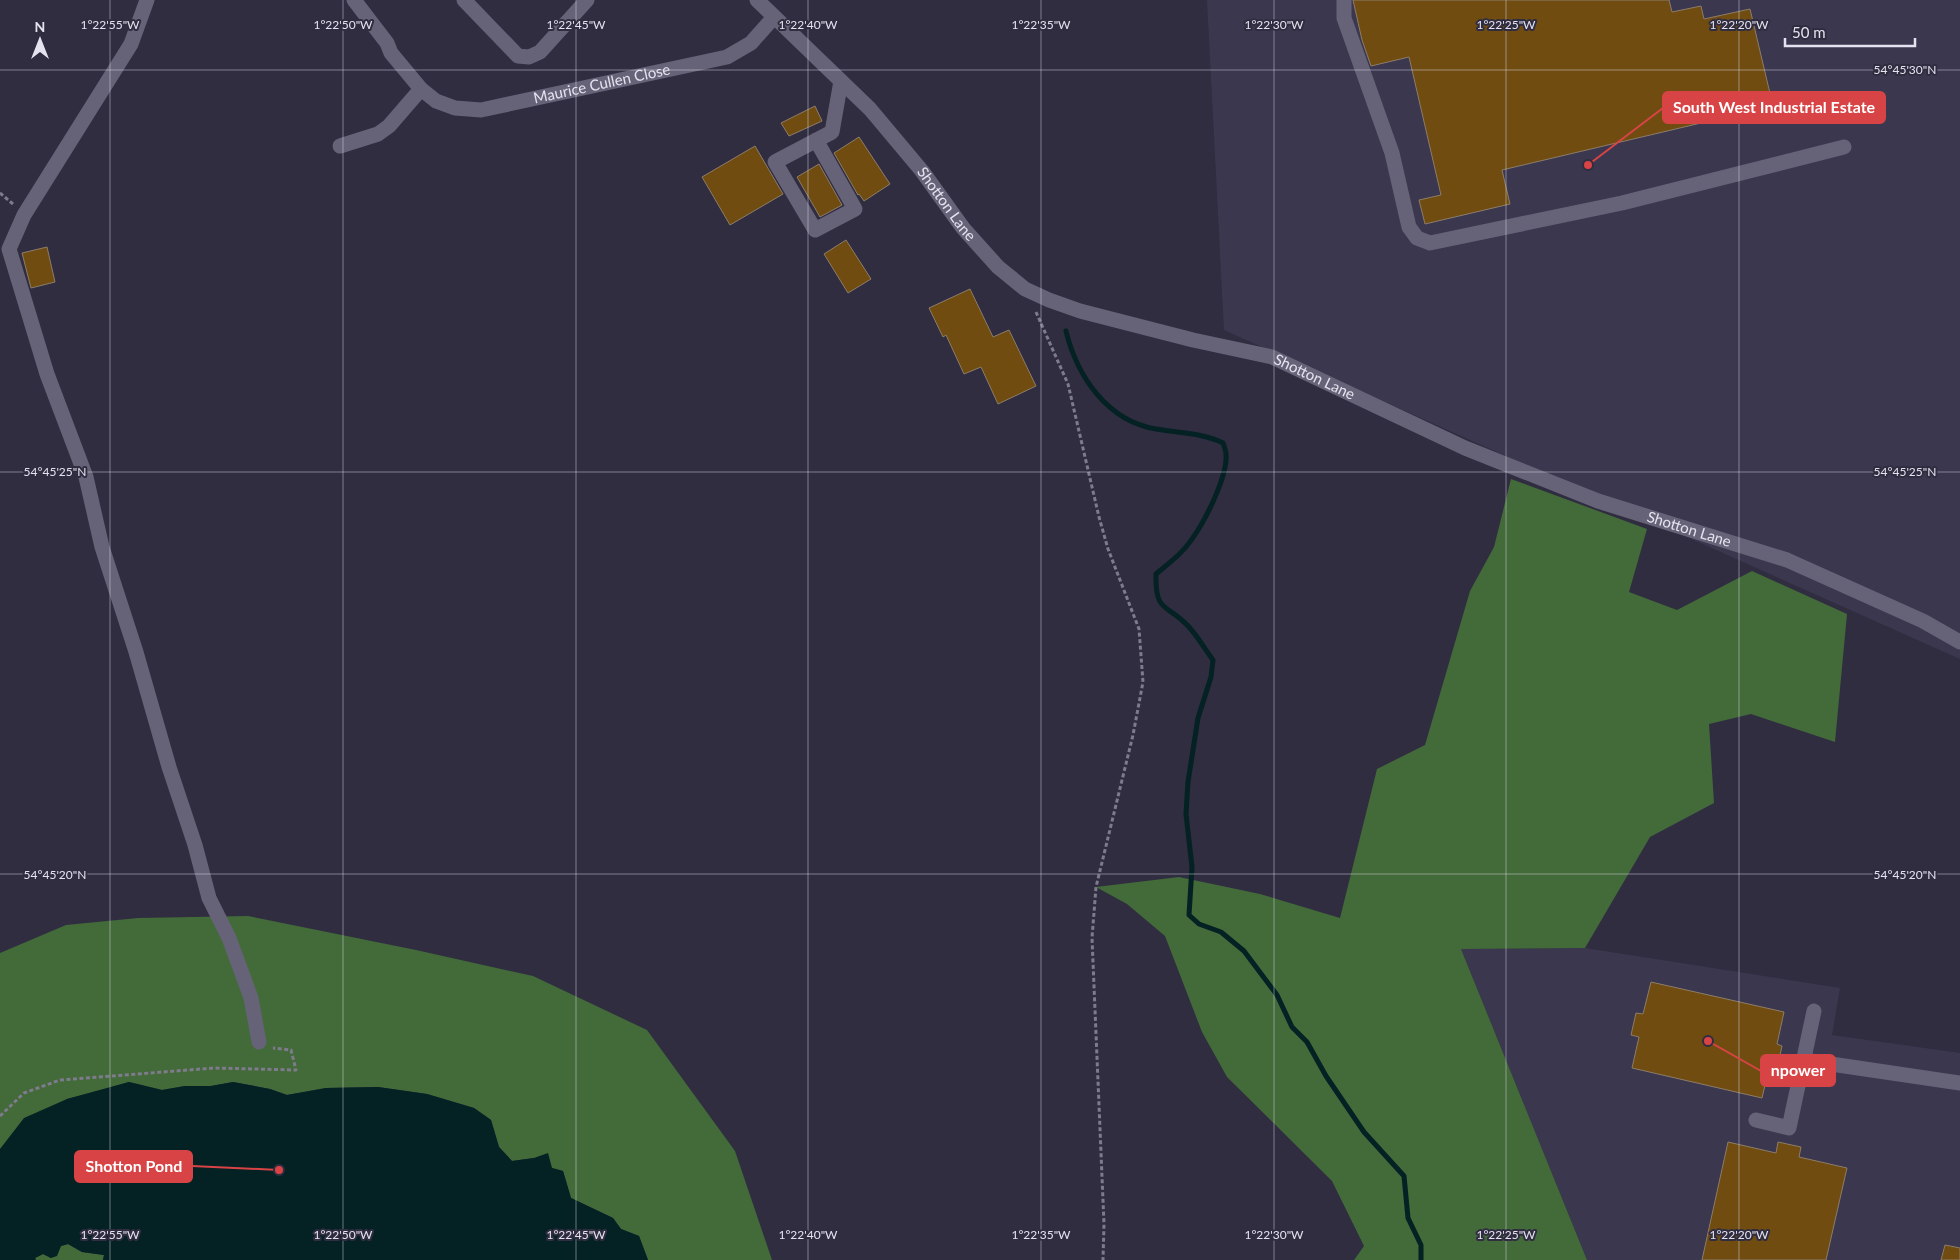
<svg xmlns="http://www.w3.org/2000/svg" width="1960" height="1260" font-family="Lato,sans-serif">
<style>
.built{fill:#3a374f}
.forest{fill:#436a39}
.water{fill:#042124}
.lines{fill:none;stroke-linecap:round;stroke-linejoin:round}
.stream{stroke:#042124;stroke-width:5}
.building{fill:#714c11;stroke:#8c7d69}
.path{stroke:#7e7b8c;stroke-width:3;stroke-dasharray:4 2.5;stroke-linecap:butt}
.minor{stroke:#666378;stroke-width:15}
.ticks{fill:none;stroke:#e4e3ef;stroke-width:1;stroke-opacity:0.45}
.labels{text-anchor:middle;stroke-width:4;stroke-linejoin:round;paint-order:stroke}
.street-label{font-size:15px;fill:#e4e3ef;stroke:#302d41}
.ticks-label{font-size:12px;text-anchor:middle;fill:#e4e3ef;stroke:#302d41;stroke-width:4;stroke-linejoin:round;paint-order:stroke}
.leader{fill:none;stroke:#d84446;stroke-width:2}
.callout-dot{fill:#d84446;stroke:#302d41;stroke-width:2}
.callout{fill:#d84446;stroke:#d84446;stroke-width:2}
.callout-label{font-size:16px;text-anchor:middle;font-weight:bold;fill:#fff}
</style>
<rect width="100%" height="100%" fill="#302d41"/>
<g class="built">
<polygon points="1207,0 1960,0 1960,659 1224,330"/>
<polygon points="1585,948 1840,988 1832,1035 1960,1053 1960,1260 1587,1260 1461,949"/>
</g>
<g class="forest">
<polygon points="1511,479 1647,529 1629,592 1677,610 1752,571 1847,614 1835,742 1751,714 1709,724 1714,803 1650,837 1585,948 1461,949 1587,1260 1354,1260 1364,1246 1332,1181 1227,1077 1202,1032 1165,936 1127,904 1096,887 1179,877 1260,894 1340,918 1377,769 1425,745 1470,591 1494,547"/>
<polygon points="248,916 416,950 533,976 647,1030 735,1151 772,1260 648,1260 639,1236 621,1229 613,1218 571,1198 563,1171 552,1168 534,1158 512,1161 499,1147 491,1120 474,1108 427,1094 378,1087 326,1088 287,1095 270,1089 233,1082 211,1086 185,1086 162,1090 129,1082 101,1090 67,1099 0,1149 0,953 66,925 138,918"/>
<polygon points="68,1244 82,1252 104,1255 103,1260 36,1260 35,1258 43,1254 51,1258 61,1246"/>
</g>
<polygon class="water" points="129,1082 162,1090 185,1086 211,1086 233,1082 270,1089 287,1095 326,1088 378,1087 427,1094 474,1108 491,1120 499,1147 512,1161 534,1158 548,1153 552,1168 563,1171 571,1198 613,1218 621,1229 639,1236 648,1260 103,1260 104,1255 82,1252 68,1244 61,1246 57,1256 51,1258 43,1254 35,1258 36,1260 0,1260 0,1149 24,1118 67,1099"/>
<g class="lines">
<path class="stream" d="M1066,331C1077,376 1107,421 1156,429C1178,433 1203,433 1223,443C1224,446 1226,450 1226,454C1228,476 1205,521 1192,539C1183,553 1169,563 1156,574C1155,614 1167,603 1189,627C1198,637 1205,649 1213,660L1211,677L1198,718L1188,782L1186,814L1192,867L1189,915L1199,924L1221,932L1244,951L1277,995L1292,1027L1307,1042L1326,1076L1364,1132L1404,1176L1408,1218L1421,1245V1260"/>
</g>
<g class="building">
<polygon points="1353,0 1669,0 1672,12 1701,6 1704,19 1750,9 1773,106 1502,170 1510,204 1425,224 1419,200 1441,195 1409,57 1371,66 1362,40"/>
<polygon points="815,106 822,121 789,136 781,123"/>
<polygon points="859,137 890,184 864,201 859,194 858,195 834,153"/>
<polygon points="755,146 783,194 730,225 702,177"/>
<polygon points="819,164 842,205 820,217 797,177"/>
<polygon points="846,240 871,279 848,293 824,254"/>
<polygon points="47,247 55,282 31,288 22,253"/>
<polygon points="970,289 993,337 1009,330 1036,386 998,404 981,367 964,374 946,335 943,337 929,308"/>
<polygon points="1651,982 1784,1012 1777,1044 1782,1046 1777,1069 1769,1068 1762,1098 1632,1068 1639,1037 1631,1035 1636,1013 1643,1014"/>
<polygon points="1728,1142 1776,1153 1778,1142 1801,1147 1799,1157 1847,1168 1826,1260 1702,1260"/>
<polygon points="1945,1245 1960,1248 1960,1260 1941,1260"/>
</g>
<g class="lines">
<g class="path">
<polyline points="0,193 13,204"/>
<polyline points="1036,312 1068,384 1099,517 1108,549 1139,629 1143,682 1133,735 1096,887 1092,938 1104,1224 1103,1260"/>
<polyline points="0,1116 24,1093 60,1080 214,1068 296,1070 291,1050 273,1048"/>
</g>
<g class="minor">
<polyline points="147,0 131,44 24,215 9,249 47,374 86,477 102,547 136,652 169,767 195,845 209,898 229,938 251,998 259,1042"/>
<path id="s1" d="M354,0L387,43L391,53L421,89L436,101L455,108L481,110L727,57L751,43L774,17"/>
<polyline points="464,0 518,56 529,57 540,52 587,0"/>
<path id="s2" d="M757,0L870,109L922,171L963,228L998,267L1025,289L1049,300L1080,311L1193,340L1272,357L1465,448L1598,501L1787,560L1923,621L1960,642"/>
<polyline points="1344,0 1344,18 1392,153 1409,227 1417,238 1430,243 1622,203 1844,147"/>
<polyline points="816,140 855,209 815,230 775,162 832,132 841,81"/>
<polyline points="340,146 378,134 389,126 421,89"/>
<polyline points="1804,1060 1960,1083"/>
<polyline points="1756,1120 1789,1128 1814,1011"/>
</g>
</g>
<path class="ticks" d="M110,0V1260M343,0V1260M576,0V1260M808,0V1260M1041,0V1260M1274,0V1260M1506,0V1260M1739,0V1260M0,70H1960M0,472H1960M0,874H1960"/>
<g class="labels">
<g class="street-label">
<text dy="5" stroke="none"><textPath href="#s1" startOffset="301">Maurice Cullen Close</textPath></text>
<text dy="5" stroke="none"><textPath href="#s2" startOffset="279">Shotton Lane</textPath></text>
<text dy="5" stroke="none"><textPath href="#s2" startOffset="699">Shotton Lane</textPath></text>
<text dy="5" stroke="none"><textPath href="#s2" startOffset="1104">Shotton Lane</textPath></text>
</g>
</g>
<g class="ticks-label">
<text x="110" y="29">1°22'55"W</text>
<text x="343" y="29">1°22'50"W</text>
<text x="576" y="29">1°22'45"W</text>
<text x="808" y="29">1°22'40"W</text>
<text x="1041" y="29">1°22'35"W</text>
<text x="1274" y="29">1°22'30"W</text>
<text x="1506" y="29">1°22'25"W</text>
<text x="1739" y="29">1°22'20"W</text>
<text x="1905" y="74">54°45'30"N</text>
<text x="55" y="476">54°45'25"N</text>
<text x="1905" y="476">54°45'25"N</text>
<text x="55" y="879">54°45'20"N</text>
<text x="1905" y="879">54°45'20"N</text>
<text x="110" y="1239">1°22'55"W</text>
<text x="343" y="1239">1°22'50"W</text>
<text x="576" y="1239">1°22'45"W</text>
<text x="808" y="1239">1°22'40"W</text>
<text x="1041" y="1239">1°22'35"W</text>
<text x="1274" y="1239">1°22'30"W</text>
<text x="1506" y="1239">1°22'25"W</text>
<text x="1739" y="1239">1°22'20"W</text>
</g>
<path class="leader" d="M1588 165L1663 108M1708 1041L1761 1071M279 1170L192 1166"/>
<g class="callout-dot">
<circle cx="1588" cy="165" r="5"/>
<circle cx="1708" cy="1041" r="5"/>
<circle cx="279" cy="1170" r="5"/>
</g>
<g class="callout">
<rect x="1663" y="92" width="222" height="31" rx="5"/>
<rect x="1761" y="1055" width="74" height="31" rx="5"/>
<rect x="75" y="1151" width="117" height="31" rx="5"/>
</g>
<g class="callout-label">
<text x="1774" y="113">South West Industrial Estate</text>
<text x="1798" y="1076">npower</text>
<text x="134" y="1172">Shotton Pond</text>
</g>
<g transform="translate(40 40)" stroke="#302d41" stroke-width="4" paint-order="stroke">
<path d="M0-4L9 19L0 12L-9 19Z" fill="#e4e3ef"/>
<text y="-8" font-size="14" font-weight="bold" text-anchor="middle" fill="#e4e3ef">N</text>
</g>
<path d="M1785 38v8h130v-8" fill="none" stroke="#e4e3ef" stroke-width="2.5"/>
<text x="1792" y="38" font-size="15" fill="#e4e3ef" stroke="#302d41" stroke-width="4" paint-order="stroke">50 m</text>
</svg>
